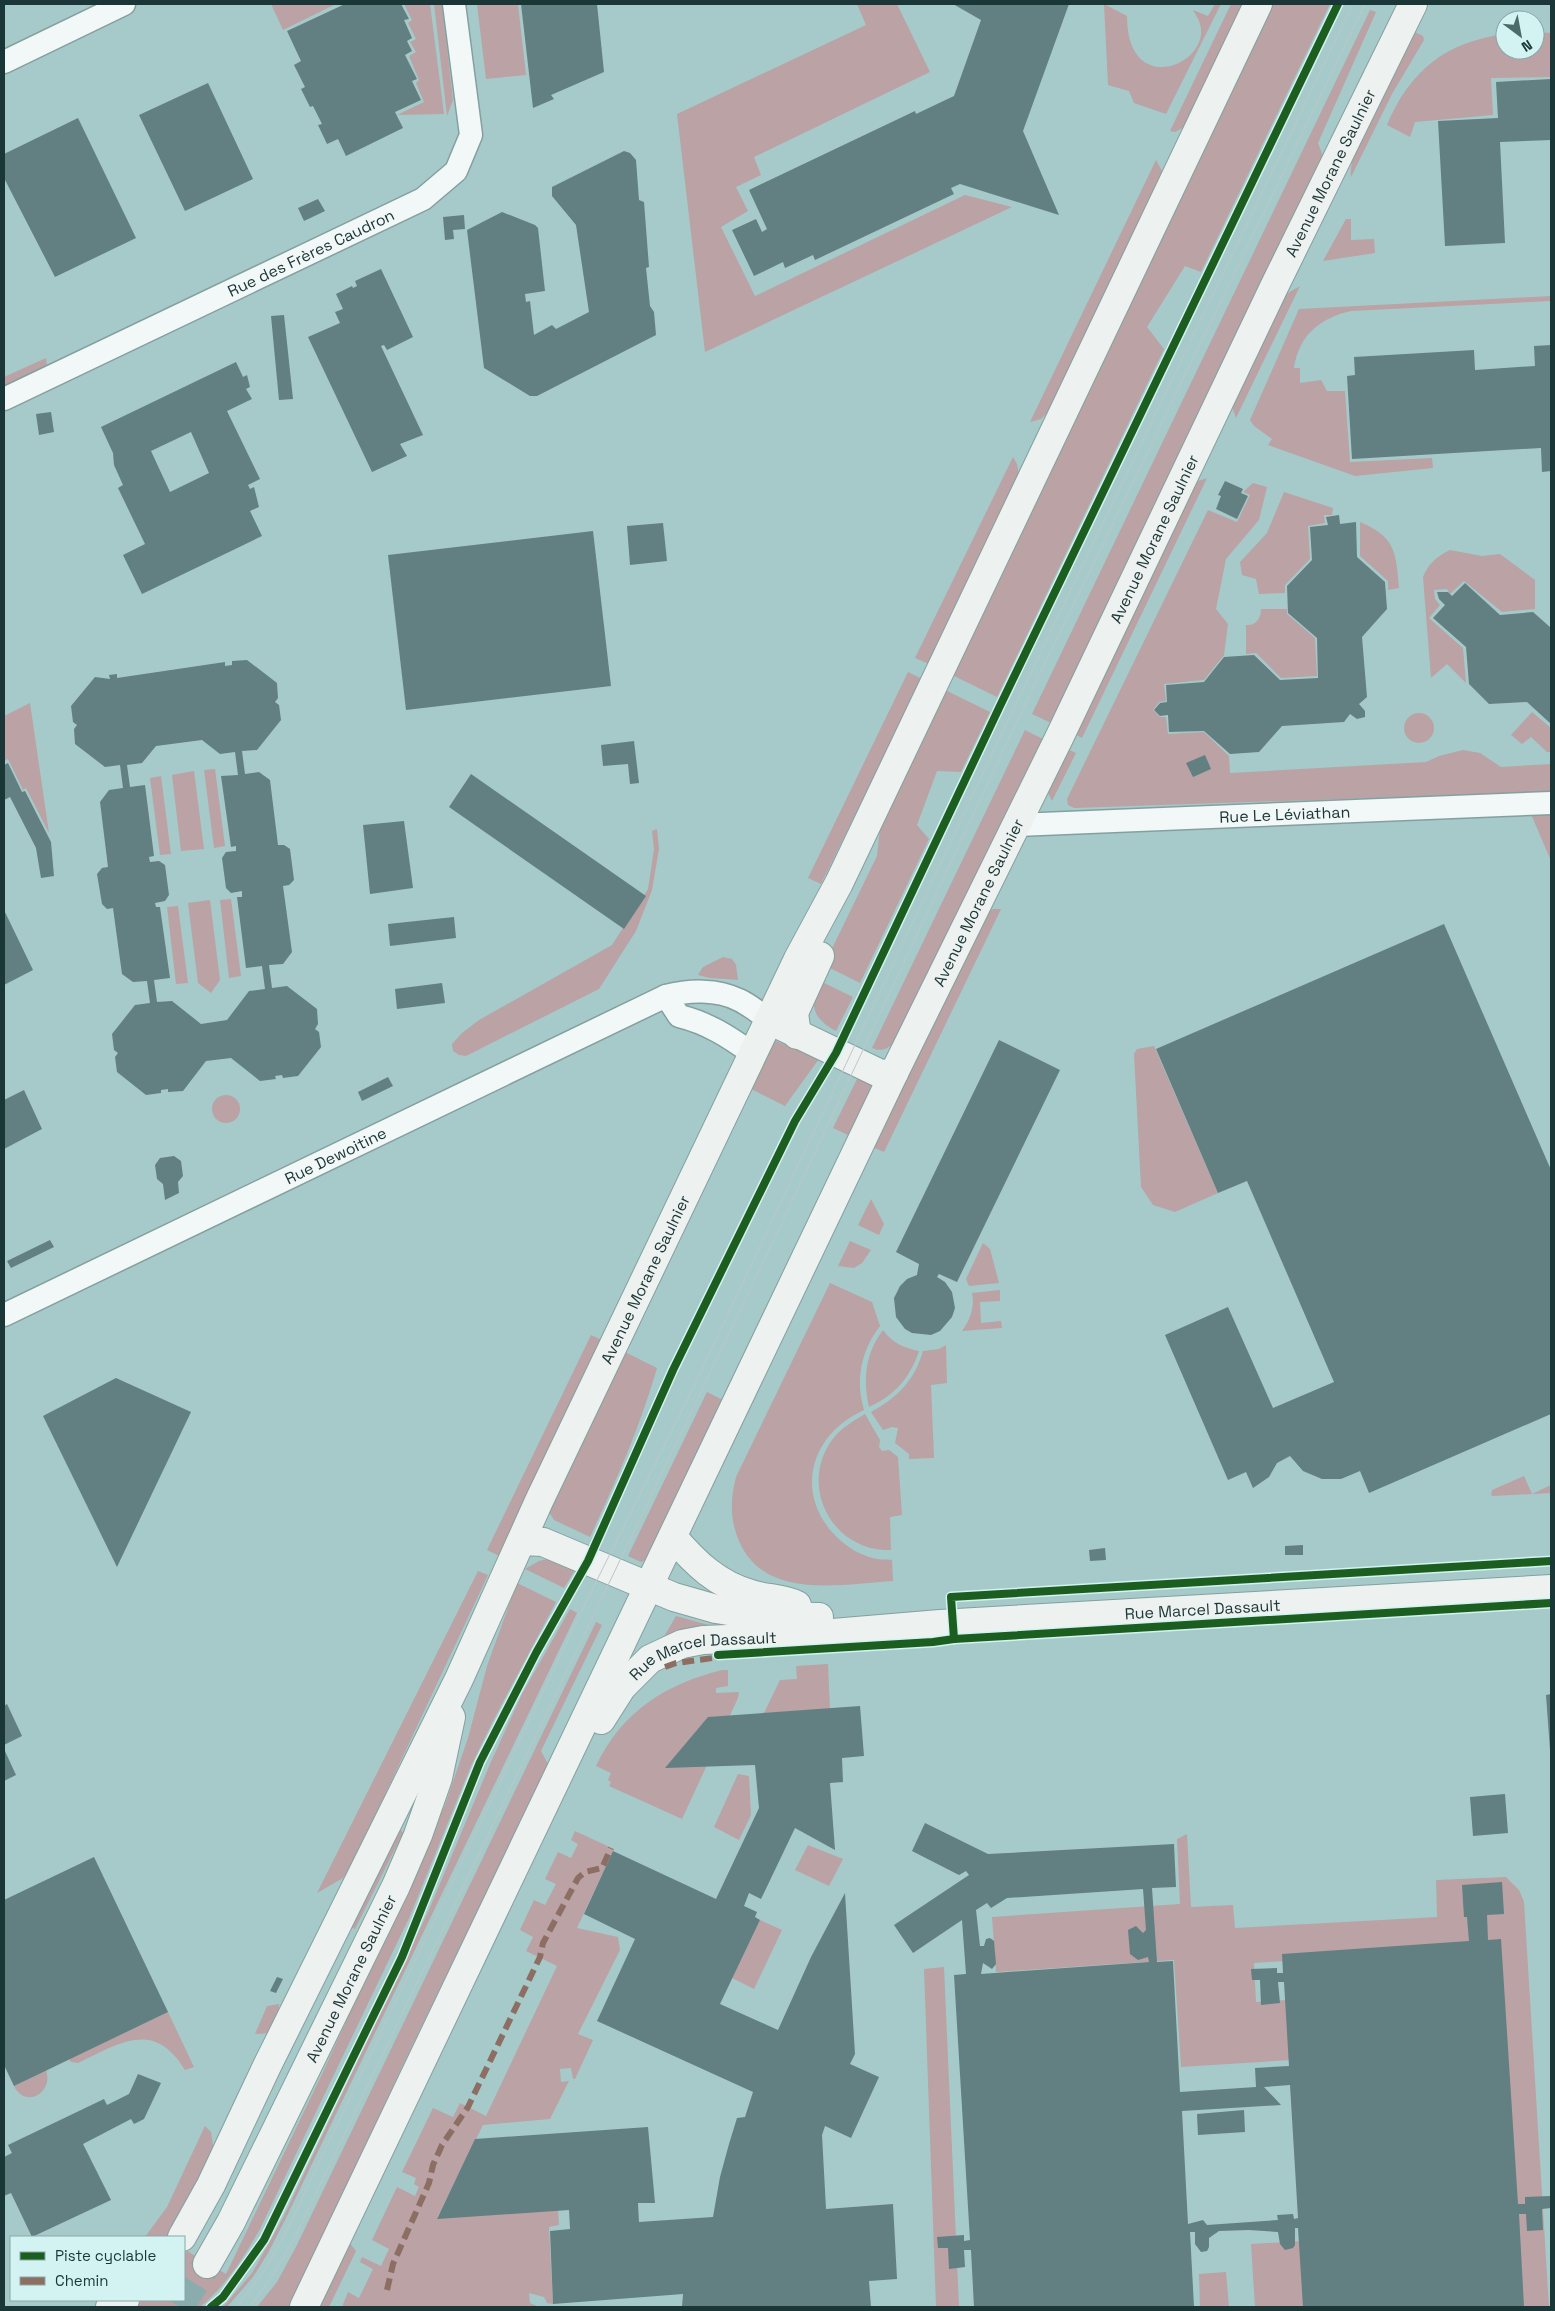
<svg xmlns="http://www.w3.org/2000/svg" width="1555" height="2311" font-family="'Space Grotesk',sans-serif">
<style>
.green{fill:#baa2a5}
.building{fill:#627f81;fill-rule:evenodd}
.lines{fill:none;stroke-linecap:round;stroke-linejoin:round}
.secondary-tunnel{stroke:#8aacac;stroke-width:28;stroke-dasharray:28 14;stroke-linecap:butt}
.street-casing{stroke:#83a09f;stroke-width:25}
.secondary-casing{stroke:#83a09f;stroke-width:30}
.street{stroke:#f2f7f7;stroke-width:22}
.secondary{stroke:#edf1ef;stroke-width:28}
.tram{stroke:#bcc7c6;stroke-width:1}
.quiet{stroke:#8d6e63;stroke-width:6;stroke-dasharray:12 6;stroke-linecap:butt}
.cycleway-casing{stroke:#d3f3f2;stroke-width:11}
.cycleway{stroke:#1b5e20;stroke-width:8}
.labels{text-anchor:middle;stroke-width:5;stroke-linejoin:round;paint-order:stroke}
.street-label{font-size:16px;fill:#1b3636;stroke:#d3f3f2}
</style>
<rect width="100%" height="100%" fill="#a6cac9"/>
<g class="green">
<polygon points="271,4 336,4 283,30"/>
<polygon points="404,4 430,4 444,114 397,115 424,102 416,83 419,80 409,56 416,52 410,42 416,39 408,23 412,20"/>
<polygon points="434,4 442,4 453,100 447,116"/>
<polygon points="477,4 518,4 526,75 486,79"/>
<polygon points="857,4 897,4 930,72 754,157 761,175 736,187 748,211 721,227 755,296 965,195 1012,207 705,352 677,114 866,25"/>
<path d="M1104,4L1127,16C1127,100 1212,64 1200,24C1199,19 1195,14 1193,10L1208,16L1215,4H1221L1166,114L1134,103L1129,91L1108,85Z"/>
<polygon points="1231,4 1246,4 1186,126 1175,132 1170,131"/>
<polygon points="1273,4 1330,4 1201,272 1185,266 1147,327 1164,349 997,697 950,674"/>
<polygon points="1370,10 1376,12 1318,143 1324,159 1051,723 1032,714"/>
<path d="M1415,32L1423,36L1424,40L1392,94L1351,177C1348,145 1398,63 1415,32Z"/>
<path d="M1535,32L1551,33V77L1491,78L1493,115L1415,122L1410,137L1387,125C1410,70 1446,42 1505,34V50H1535Z"/>
<polygon points="1156,160 1162,171 1162,177 1052,408 1041,419 1030,422"/>
<polygon points="1346,219 1351,219 1351,240 1374,239 1375,253 1323,261"/>
<polygon points="1300,286 1236,418 1232,407 1283,296"/>
<path d="M1551,296V301L1351,311C1320,318 1299,335 1294,368H1300V383L1321,380L1327,391H1345L1350,462L1432,458L1433,468L1355,476L1268,445L1272,439L1254,426L1250,420L1299,309Z"/>
<polygon points="46,358 47,366 4,386 4,377"/>
<polygon points="1013,457 1017,464 1019,474 929,664 915,658"/>
<polygon points="1207,478 1082,738 1075,734 1193,487 1198,481"/>
<polygon points="1253,483 1267,487 1259,520 1226,559 1216,609 1228,624 1224,655 1204,680 1164,684 1166,701 1159,702 1153,710 1160,717 1166,717 1168,734 1204,732 1229,756 1230,773 1426,762 1439,756 1463,750 1480,753 1501,767 1551,764 1551,792 1074,808 1068,805 1067,799 1208,510 1237,522 1250,495 1243,492"/>
<polygon points="1284,492 1333,508 1332,515 1324,515 1325,523 1308,526 1310,559 1285,585 1285,593 1259,594 1256,579 1242,575 1240,562 1267,533"/>
<path d="M1360,522C1396,537 1396,553 1399,588L1388,590V581L1360,556Z"/>
<path d="M1450,550L1482,556L1500,554L1535,580V609L1502,612L1464,581L1450,594L1447,589L1434,590L1435,599L1440,605L1429,618L1463,648L1466,683L1447,664L1431,678L1423,577C1429,563 1436,557 1450,550Z"/>
<path d="M1261,609H1287V614L1315,638L1317,676L1281,678L1256,653L1246,654V625C1255,626 1261,619 1261,609Z"/>
<polygon points="908,672 922,679 821,884 808,878"/>
<polygon points="943,689 990,712 961,772 937,771 917,825 929,839 860,983 824,965 877,856 881,820"/>
<polygon points="30,703 49,833 26,788 23,790 8,759 4,761 4,716"/>
<polygon points="1532,712 1551,728 1551,752 1547,752 1531,737 1522,744 1511,735"/>
<circle cx="1419" cy="728" r="15"/>
<path d="M1025,730L1043,739L894,1044C886,1049 881,1052 872,1048Z"/>
<polygon points="1067,749 1076,753 1052,801 1047,791"/>
<polygon points="215,769 225,846 214,848 204,770"/>
<polygon points="194,771 204,849 181,851 172,775"/>
<polygon points="161,776 171,854 160,855 150,778"/>
<polygon points="1551,806 1551,861 1528,807"/>
<polygon points="657,829 659,849 652,890 636,931 599,989 466,1056 459,1055 453,1051 452,1044 462,1033 479,1020 612,945 648,889 654,849 652,831"/>
<polygon points="231,899 241,976 229,978 220,900"/>
<polygon points="210,900 220,980 211,993 198,983 188,903"/>
<polygon points="178,906 188,983 176,984 167,907"/>
<polygon points="993,909 1001,909 884,1152 872,1147 988,912"/>
<polygon points="723,957 732,959 736,965 738,980 710,978 698,975 703,967"/>
<path d="M816,979L853,997L836,1031C810,1017 812,1005 816,979Z"/>
<polygon points="776,1041 819,1059 785,1106 751,1089 773,1043"/>
<polygon points="1154,1046 1218,1193 1175,1212 1153,1205 1141,1187 1134,1054 1137,1049"/>
<polygon points="858,1077 872,1084 873,1088 850,1136 833,1128"/>
<circle cx="226" cy="1109" r="14"/>
<polygon points="871,1199 884,1224 879,1235 858,1225"/>
<polygon points="850,1241 871,1250 862,1263 854,1268 838,1266"/>
<polygon points="983,1243 990,1249 999,1283 969,1286 966,1279"/>
<path d="M830,1283L872,1302L880,1326C861,1351 855,1380 864,1410C808,1435 793,1498 840,1540C849,1548 860,1555 873,1558C878,1560 886,1559 892,1560L893,1581C840,1584 765,1601 739,1541C730,1520 730,1499 736,1477Z"/>
<path d="M1000,1290V1301L980,1302L981,1323L1001,1321L1002,1328L962,1331C970,1320 975,1307 972,1293Z"/>
<path d="M883,1330C892,1343 904,1348 919,1351C910,1378 894,1396 869,1407C863,1379 865,1354 883,1330Z"/>
<polygon points="591,1335 604,1341 499,1556 487,1550"/>
<path d="M946,1345L947,1383L931,1385L934,1458L909,1459V1454L895,1443L898,1428L892,1427L883,1430L871,1412C897,1398 915,1380 923,1351L939,1349Z"/>
<path d="M625,1352L657,1368C640,1427 616,1481 590,1537L554,1520L549,1512Z"/>
<polygon points="707,1392 723,1400 646,1560 641,1562 628,1556"/>
<path d="M865,1414L880,1440L879,1447L882,1451L889,1450L898,1457L902,1515L890,1517L891,1550C833,1552 798,1487 832,1440C841,1428 853,1421 865,1414Z"/>
<polygon points="1524,1476 1532,1494 1551,1485 1551,1493 1493,1496 1491,1495 1492,1490"/>
<polygon points="552,1558 577,1567 564,1588 525,1569 539,1561"/>
<polygon points="478,1571 488,1575 351,1867 343,1878 317,1893"/>
<path d="M517,1583L556,1602L494,1719L471,1766L410,1916L260,2229C244,2257 225,2287 200,2307H134L143,2300H184V2255L187,2251L226,2274L323,2072L445,1805L468,1738L487,1666Z"/>
<polygon points="570,1609 577,1613 285,2220 268,2253 253,2277 227,2307 223,2307 252,2273 283,2218 429,1910 490,1764 522,1694"/>
<polygon points="676,1616 709,1625 710,1627 662,1640"/>
<polygon points="596,1622 602,1625 541,1751 548,1764 400,2071 291,2307 257,2307 277,2282 297,2245"/>
<polygon points="828,1664 830,1709 764,1713 780,1680 797,1679 796,1666"/>
<path d="M722,1670H728V1686L716,1688V1693L739,1692L738,1698L682,1819L609,1786L611,1782L608,1780L611,1773L596,1766C622,1711 666,1684 722,1670Z"/>
<polygon points="738,1774 749,1776 751,1815 739,1840 714,1827"/>
<polygon points="399,1828 403,1833 355,1929 349,1926"/>
<polygon points="575,1831 614,1849 577,1928 618,1937 620,1950 578,2034 593,2040 575,2079 573,2079 571,2068 560,2069 561,2082 569,2081 550,2119 483,2125 437,2218 558,2210 559,2225 549,2227 553,2304 547,2303 544,2297 529,2293 530,2303 539,2307 342,2307 348,2292 359,2298 373,2269 360,2262 362,2257 381,2266 389,2249 372,2240 397,2187 415,2196 419,2187 414,2184 416,2178 402,2172 433,2108 453,2117 460,2103 486,2116 557,1966 526,1951 533,1937 520,1930 534,1900 545,1905 556,1884 545,1879 558,1852 571,1858 578,1844 571,1840"/>
<polygon points="1187,1834 1191,1907 1233,1905 1235,1928 1437,1917 1436,1880 1506,1877 1519,1890 1524,1902 1549,2307 1519,2307 1496,1946 1254,1963 1256,2002 1287,2000 1291,2060 1181,2067 1174,1960 996,1972 992,1917 1180,1904 1177,1839"/>
<polygon points="808,1845 843,1859 829,1886 795,1870"/>
<polygon points="760,1920 782,1930 754,1989 732,1978"/>
<polygon points="944,1967 959,2307 936,2307 924,1969"/>
<polygon points="279,2004 278,2021 272,2033 255,2034 267,2006"/>
<path d="M168,2012L194,2067L185,2070C154,2019 120,2043 78,2063L71,2062L69,2059Z"/>
<path d="M46,2070C54,2093 25,2109 14,2086Z"/>
<polygon points="205,2126 211,2132 214,2152 174,2229 168,2237 145,2237 167,2207"/>
<polygon points="1302,2241 1306,2307 1255,2307 1251,2244"/>
<polygon points="349,2242 356,2251 329,2307 318,2307"/>
<polygon points="1226,2272 1229,2307 1200,2307 1199,2274"/>
</g>
<g class="building">
<polygon points="345,4 401,4 409,19 404,20 412,38 407,41 412,51 405,55 417,79 412,81 421,100 395,112 403,128 346,156 338,139 327,144 318,125 322,124 313,106 310,107 301,89 305,87 294,65 301,61 287,31"/>
<polygon points="521,4 597,4 604,72 551,95 554,99 533,108"/>
<polygon points="953,4 1069,4 1023,131 1059,215 960,184 951,188 954,194 815,260 813,255 785,268 783,262 754,276 732,230 756,219 762,232 767,229 749,190 915,111 916,114 954,96 981,20"/>
<polygon points="1551,79 1551,140 1500,142 1505,243 1445,246 1438,121 1498,118 1496,82"/>
<polygon points="208,83 253,179 185,211 139,115"/>
<polygon points="78,118 136,238 55,277 4,178 4,154"/>
<polygon points="624,151 630,153 636,160 639,200 644,202 649,267 646,268 650,306 654,312 656,335 537,396 530,396 484,368 467,230 502,212 535,225 538,228 545,291 525,294 526,302 530,301 534,335 552,325 556,329 589,312 576,225 552,196 552,187"/>
<polygon points="318,199 325,211 304,221 298,208"/>
<polygon points="464,215 465,229 453,230 454,239 445,240 443,217"/>
<polygon points="381,269 413,337 387,350 384,345 381,346 423,435 400,444 407,456 372,472 308,337 340,323 335,312 343,309 336,294 352,286 353,288 357,286 355,281"/>
<polygon points="284,315 293,399 279,400 271,316"/>
<polygon points="1551,345 1551,471 1542,472 1541,448 1352,459 1347,376 1355,375 1354,357 1474,350 1475,370 1535,366 1534,346"/>
<path d="M236,362L243,377L247,375L250,387L246,389L252,399L227,411L260,479L248,485L250,489L254,487L259,507L250,511L262,536L142,594L123,555L145,544L118,488L123,485L114,465L113,453L101,427ZM191,432L209,473L170,492L151,451Z"/>
<polygon points="51,412 54,432 39,435 36,414"/>
<polygon points="1225,481 1243,489 1241,493 1248,496 1237,519 1216,509 1221,496 1218,495"/>
<polygon points="1339,515 1340,524 1356,522 1357,557 1385,582 1387,609 1362,637 1367,697 1359,704 1365,711 1365,717 1357,719 1350,714 1344,722 1282,726 1259,752 1230,754 1204,731 1169,732 1168,715 1160,716 1154,710 1160,703 1167,702 1166,685 1204,682 1224,657 1254,655 1280,680 1318,678 1317,638 1288,613 1287,586 1312,560 1310,527 1328,525 1326,517"/>
<polygon points="663,523 667,561 630,565 627,526"/>
<polygon points="593,531 611,686 406,710 388,555"/>
<polygon points="1465,583 1500,615 1533,612 1551,628 1551,724 1527,702 1489,704 1469,684 1466,647 1433,618 1445,605 1439,599 1437,592 1448,592 1452,596"/>
<path d="M247,660L277,683L278,698L275,702L279,705L281,720L257,750L242,751L245,774L259,772L270,780L278,845H284L290,849L294,880L289,885L283,886L292,952L283,964L269,965L272,988L287,986L317,1009L318,1024L315,1029L319,1032L321,1047L298,1076L283,1078L282,1075L275,1076L276,1079L260,1081L231,1058L206,1061L183,1091L168,1092V1089L161,1090V1093L146,1095L117,1072L115,1057L118,1053L114,1050L112,1034L135,1005L150,1003L147,981L133,982L122,974L113,908L107,909L102,904L97,874L102,868L108,867L100,802L109,790L123,788L120,765L105,767L75,744L74,729L77,725L73,722L71,706L95,677L110,679L109,675L117,674V678L225,662V666L232,665V661ZM202,740L220,754L235,752L238,775L221,776L231,847L236,846V851L226,852L222,858L226,888L231,893L242,891V897H237L246,968L262,966L265,989L249,991L227,1020L201,1024L172,1001L157,1002L154,980L170,978L160,907H156L155,903L165,901L169,895L165,865L159,861L150,862L149,857L154,856L145,785L130,787L127,765L142,763L156,746Z"/>
<polygon points="634,741 639,783 630,784 628,764 603,766 601,745"/>
<polygon points="1205,755 1211,769 1193,777 1186,763"/>
<polygon points="8,763 22,792 25,791 51,842 54,876 41,878 36,848 10,797 4,800 4,765"/>
<polygon points="471,774 646,896 624,929 449,807"/>
<polygon points="404,821 413,888 370,894 363,825"/>
<polygon points="4,910 33,970 4,985"/>
<polygon points="454,917 456,938 390,946 388,924"/>
<polygon points="1444,924 1551,1170 1551,1414 1369,1493 1360,1471 1341,1479 1322,1479 1303,1471 1290,1456 1277,1463 1269,1477 1253,1488 1246,1472 1228,1480 1165,1335 1228,1307 1273,1408 1334,1382 1247,1181 1218,1193 1156,1049"/>
<polygon points="442,983 445,1003 397,1009 395,989"/>
<polygon points="999,1040 1060,1070 957,1282 939,1274 937,1277 945,1282 952,1292 955,1308 952,1317 940,1331 931,1335 912,1333 905,1329 896,1317 894,1298 900,1286 907,1279 917,1275 919,1264 896,1252"/>
<polygon points="388,1077 393,1086 362,1101 358,1092"/>
<polygon points="24,1090 42,1129 4,1149 4,1100"/>
<polygon points="174,1156 181,1161 183,1176 178,1182 179,1193 165,1200 163,1184 157,1179 155,1165 160,1158"/>
<polygon points="50,1240 54,1247 11,1268 7,1261"/>
<polygon points="116,1378 191,1412 117,1567 43,1416"/>
<polygon points="1303,1545 1303,1555 1285,1555 1285,1546"/>
<polygon points="1105,1548 1106,1560 1090,1561 1089,1550"/>
<polygon points="1551,1694 1551,1750 1550,1750 1546,1695"/>
<polygon points="7,1704 22,1736 4,1745 4,1706"/>
<polygon points="860,1706 864,1756 842,1758 843,1782 830,1783 835,1850 795,1828 761,1899 749,1893 744,1906 757,1912 755,1917 760,1920 720,2004 778,2030 811,1957 845,1893 855,2054 850,2064 879,2077 851,2138 825,2126 822,2135 826,2209 893,2204 897,2279 869,2281 871,2307 682,2307 683,2294 553,2304 550,2231 570,2229 569,2210 437,2219 475,2139 648,2127 655,2203 638,2203 639,2222 713,2217 720,2177 729,2144 737,2118 745,2117 753,2092 597,2021 635,1939 584,1914 613,1851 716,1899 759,1808 755,1765 665,1768 708,1717"/>
<polygon points="4,1749 16,1775 4,1781"/>
<polygon points="1505,1794 1508,1833 1473,1836 1470,1797"/>
<path d="M925,1823L988,1854L1174,1844L1176,1887L1152,1888L1157,1962L1173,1961L1180,2092L1256,2087L1255,2068L1289,2066L1284,1982H1278L1280,2003L1261,2005L1260,1980H1252L1251,1969L1277,1968V1973H1283L1282,1954L1469,1941L1467,1917H1464L1462,1885L1502,1882L1504,1914L1487,1915L1488,1940L1501,1939L1518,2204H1525V2197L1550,2196L1551,2208L1542,2209L1543,2230L1527,2231L1526,2214H1519L1524,2307H1303L1298,2228H1295V2245L1293,2248L1285,2250L1280,2244L1278,2232L1249,2230L1219,2231L1209,2238V2247L1207,2251L1201,2252L1195,2244V2232H1190L1194,2307H974L971,2250H964L965,2267L949,2269L948,2248H938L937,2237L964,2235V2241L970,2240L954,1975L966,1974L962,1920L913,1953L894,1925L969,1875L966,1871L959,1875L912,1851ZM1143,1889L1146,1930L1143,1933L1136,1926L1128,1930L1130,1954L1138,1960L1148,1957L1149,1962L981,1974L983,1963L992,1969L996,1964L994,1941L990,1938L986,1939L984,1946H980L976,1910L987,1903L991,1908L1007,1898ZM1290,2085L1298,2218L1294,2219L1293,2214L1277,2215L1278,2220L1207,2225L1203,2220L1188,2224L1182,2111L1281,2105L1264,2087Z"/>
<polygon points="94,1857 168,2012 14,2086 4,2065 4,1900"/>
<polygon points="277,1977 283,1979 276,1993 270,1991"/>
<polygon points="138,2074 161,2083 144,2119 134,2124 131,2119 83,2144 111,2200 32,2237 11,2193 4,2196 4,2157 12,2153 8,2145 104,2099 107,2105 129,2094"/>
<polygon points="1244,2110 1245,2132 1198,2135 1197,2114"/>
</g>
<g class="lines">
<polyline class="secondary-tunnel" points="180,2307 207,2264"/>
<g class="street-casing">
<g id="street">
<polyline points="4,62 124,4"/>
<path id="s1" d="M4,399L423,199L456,171L471,135L454,4"/>
<path id="s2" d="M1017,825L1551,803"/>
<path d="M666,996L679,1016C708,1023 729,1037 753,1054"/>
<path id="s3" d="M4,1315L666,996C689,990 717,989 739,1000C750,1005 759,1013 769,1020"/>
</g>
</g>
<g class="secondary-casing">
<g id="secondary">
<polyline points="781,1026 881,1074 894,1073"/>
<polyline points="797,1035 794,1013 820,956"/>
<path d="M673,1537C695,1563 718,1585 751,1594C766,1599 784,1598 797,1605"/>
<polyline points="522,1541 543,1542 674,1597 716,1609 759,1616 819,1617"/>
<path id="s4" d="M601,1720L622,1687L650,1659L682,1644L703,1640L797,1636L940,1624L1551,1589"/>
<path id="s5" d="M182,2237L211,2185L267,2066L459,1679L539,1501L769,1020L798,959L839,883L1258,4"/>
<path id="s6" d="M207,2264L231,2222L396,1886L418,1835L438,1778L451,1717"/>
<polyline points="110,2307 125,2300"/>
<path id="s7" d="M304,2307L894,1073L1060,736L1274,287L1413,4"/>
</g>
</g>
<use href="#street" class="street"/>
<use href="#secondary" class="secondary"/>
<g class="tram">
<polyline points="237,2307 264,2271 287,2230 582,1610 696,1382 1011,714 1353,4"/>
<polyline points="250,2307 272,2276 296,2235 781,1225 1019,717 1365,4"/>
</g>
<g class="quiet">
<polyline points="665,1667 676,1663 713,1658 718,1655"/>
<polyline points="387,2290 393,2264 429,2183 433,2165 442,2145 468,2107 540,1957 543,1943 578,1878 585,1872 602,1868 611,1848"/>
</g>
<g class="cycleway-casing">
<g id="cycleway">
<polyline points="954,1639 951,1597 1551,1561"/>
<polyline points="718,1655 933,1642 954,1639 1551,1603"/>
<polyline points="211,2307 223,2297 264,2240 402,1957 480,1762 536,1653 588,1561 673,1370 795,1121 836,1053 999,708 1338,4"/>
</g>
</g>
<use href="#cycleway" class="cycleway"/>
</g>
<g class="labels">
<g class="street-label">
<text dy="6" stroke="none"><textPath href="#s7" startOffset="2368">Avenue Morane Saulnier</textPath></text>
<text dy="6" stroke="none"><textPath href="#s1" startOffset="340">Rue des Frères Caudron</textPath></text>
<text dy="6" stroke="none"><textPath href="#s7" startOffset="1962">Avenue Morane Saulnier</textPath></text>
<text dy="6" stroke="none"><textPath href="#s2" startOffset="268">Rue Le Léviathan</textPath></text>
<text dy="6" stroke="none"><textPath href="#s7" startOffset="1558">Avenue Morane Saulnier</textPath></text>
<text dy="6" stroke="none"><textPath href="#s3" startOffset="368">Rue Dewoitine</textPath></text>
<text dy="6" stroke="none"><textPath href="#s5" startOffset="1064">Avenue Morane Saulnier</textPath></text>
<text dy="6" stroke="none"><textPath href="#s4" startOffset="636">Rue Marcel Dassault</textPath></text>
<text dy="6" stroke="none"><textPath href="#s4" startOffset="131">Rue Marcel Dassault</textPath></text>
<text dy="6" stroke="none"><textPath href="#s6" startOffset="320">Avenue Morane Saulnier</textPath></text>
</g>
</g>
<rect width="1555" height="2311" fill="none" stroke="#1b3636" stroke-width="10"/>
<rect x="10" y="2236" width="175" height="65" fill="#d3f3f2" stroke="#89a7a7"/>
<rect x="20" y="2252" width="25" height="8" fill="#1b5e20" stroke="#89a7a7"/>
<text x="55" y="2261" font-size="15" fill="#1b3636">Piste cyclable</text>
<rect x="20" y="2277" width="25" height="8" fill="#8d6e63" stroke="#89a7a7"/>
<text x="55" y="2286" font-size="15" fill="#1b3636">Chemin</text>
<g transform="translate(1520 35) rotate(148)"><circle r="24" fill="#d3f3f2" stroke="#89a7a7"/>
<path d="M0-4L9 19L0 12L-9 19Z" fill="#4c6a69"/>
<text y="-8" font-size="14" font-weight="bold" text-anchor="middle" fill="#1b3636">N</text>
</g>
</svg>
